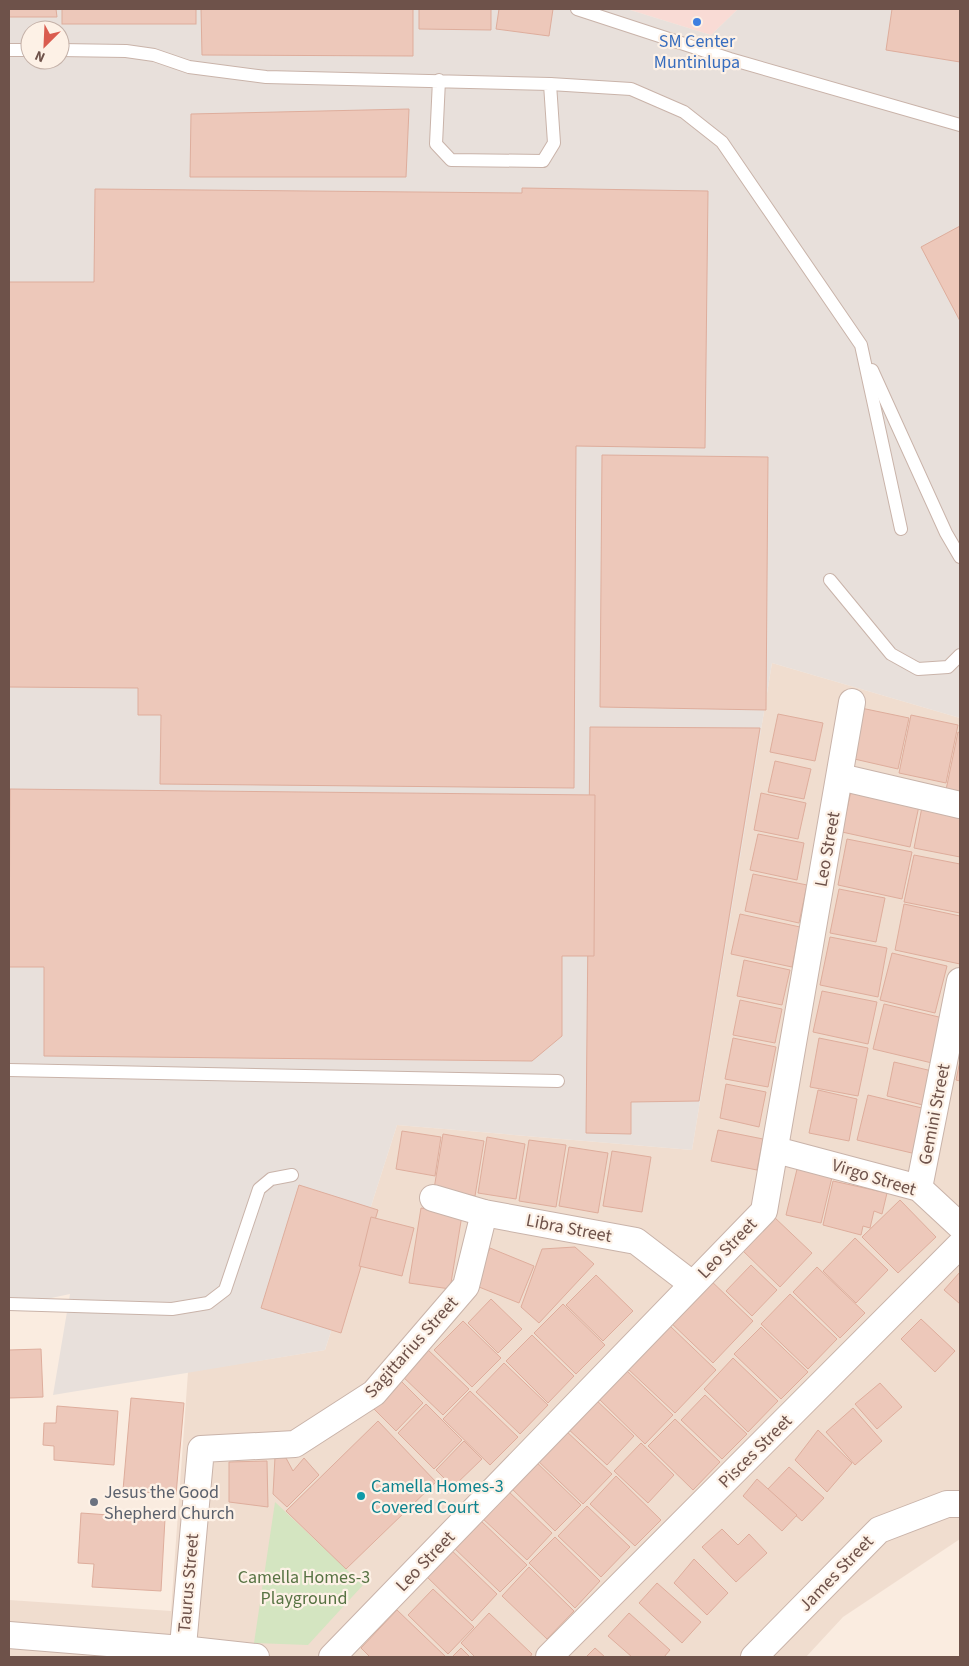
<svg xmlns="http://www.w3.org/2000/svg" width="969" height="1666" font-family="'Source Sans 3',sans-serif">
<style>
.residential{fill:#f0ddcf}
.commercial{fill:#f9dbd5}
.industrial{fill:#e8e0db;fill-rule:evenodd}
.green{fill:#d4e5c1}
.building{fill:#edc8ba;stroke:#dead9c}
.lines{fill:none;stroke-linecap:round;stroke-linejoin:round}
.service-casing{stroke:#c9b3a9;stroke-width:14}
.minor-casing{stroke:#c9b3a9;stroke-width:28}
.service{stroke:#fff;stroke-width:12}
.minor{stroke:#fff;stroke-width:26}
.shop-dot{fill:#3f7fe0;stroke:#fdf1e6;stroke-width:2}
.culture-dot{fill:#0f9aa8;stroke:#fdf1e6;stroke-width:2}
.worship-dot{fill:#6b7280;stroke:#fdf1e6;stroke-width:2}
.labels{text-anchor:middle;stroke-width:4.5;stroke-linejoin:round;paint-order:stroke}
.shop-label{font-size:18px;fill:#366cbe;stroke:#fdf1e6}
.street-label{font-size:18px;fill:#6e524a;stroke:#fdf1e6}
.culture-label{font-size:18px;fill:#0d838f;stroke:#fdf1e6;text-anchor:start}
.worship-label{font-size:18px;fill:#5b616d;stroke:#fdf1e6;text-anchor:start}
.park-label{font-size:18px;fill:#577343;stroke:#fdf1e6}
</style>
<rect width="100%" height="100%" fill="#faece0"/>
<polygon class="residential" points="772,663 960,718 960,1539 843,1617 806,1657 9,1657 9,1600 171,1611 188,1372 325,1350 397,1125 692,1150"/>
<polygon class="commercial" points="627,9 738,9 711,35"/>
<path class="industrial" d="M9,9H627L711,35L738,9H960V718L772,663L692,1150L397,1125L325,1350L53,1395L70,1294L9,1307ZM30,30H60V60H30Z"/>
<polygon class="green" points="275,1502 363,1585 308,1645 254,1643"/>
<g class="building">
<polygon points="9,9 56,9 57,17 9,17"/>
<rect x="62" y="9" width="134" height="15"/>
<polygon points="201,9 413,9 413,56 202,55"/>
<polygon points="419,9 491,9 491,30 419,29"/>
<polygon points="499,9 553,9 549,36 496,29"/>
<polygon points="892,9 960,9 960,62 886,50"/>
<polygon points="409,109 406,177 190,177 191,114"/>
<polygon points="522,188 708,191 705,448 576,446 574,788 160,784 161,715 138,715 138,688 9,687 9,282 94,282 95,189 522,193"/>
<polygon points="960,226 960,321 921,247"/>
<polygon points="602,455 768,457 766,710 600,707"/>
<polygon points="861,708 909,718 898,769 850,758"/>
<polygon points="778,714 823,723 815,761 770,752"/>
<polygon points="911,715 958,725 946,783 899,773"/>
<polygon points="590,727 760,728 699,1101 631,1102 631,1134 586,1133"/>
<polygon points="958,732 960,733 960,793 946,790"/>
<polygon points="775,761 811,769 804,799 768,792"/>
<polygon points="10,789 595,795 594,956 562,956 562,1036 532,1061 44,1056 44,967 9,967"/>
<polygon points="851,791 919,806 910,847 842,832"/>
<polygon points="761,793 806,803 798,839 754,830"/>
<polygon points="922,807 960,815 960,857 914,848"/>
<polygon points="758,834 804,843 797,880 750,870"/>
<polygon points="847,839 912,852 902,899 838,885"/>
<polygon points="914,855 960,864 960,913 904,902"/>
<polygon points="753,874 807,885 799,923 745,911"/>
<polygon points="839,889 885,898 876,942 830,933"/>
<polygon points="904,904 960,916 960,964 895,950"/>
<polygon points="740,914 800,927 792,967 731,954"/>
<polygon points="830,937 887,948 878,997 820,985"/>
<polygon points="892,953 947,966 935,1013 880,1000"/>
<polygon points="744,960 790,970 782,1005 737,996"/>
<polygon points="822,991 877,1002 868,1044 813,1032"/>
<polygon points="740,1000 782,1009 775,1043 733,1035"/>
<polygon points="884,1004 943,1018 932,1063 873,1049"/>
<polygon points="733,1038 776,1047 768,1087 725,1079"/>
<polygon points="819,1038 868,1048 858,1096 810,1087"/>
<polygon points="960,1061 960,1081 956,1080"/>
<polygon points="894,1062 932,1071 923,1105 887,1096"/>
<polygon points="726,1084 766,1092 759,1127 720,1118"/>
<polygon points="818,1090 857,1099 849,1141 809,1133"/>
<polygon points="868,1095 926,1109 916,1154 857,1140"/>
<polygon points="718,1130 763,1139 757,1170 711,1161"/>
<polygon points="402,1131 441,1137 435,1176 396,1169"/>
<polygon points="443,1134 484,1141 475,1196 434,1189"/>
<polygon points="487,1137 525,1144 516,1199 478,1193"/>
<polygon points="529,1140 566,1145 556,1207 519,1201"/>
<polygon points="569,1147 608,1153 598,1213 559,1206"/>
<polygon points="612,1151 651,1157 642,1212 603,1206"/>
<polygon points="798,1165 833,1173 821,1223 786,1215"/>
<polygon points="833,1181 887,1193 882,1214 874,1211 870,1228 863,1226 861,1235 823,1225"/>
<polygon points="299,1185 378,1210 341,1333 261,1308"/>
<polygon points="900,1200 936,1237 898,1273 862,1237"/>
<polygon points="421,1208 462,1215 450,1289 409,1283"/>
<polygon points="773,1216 812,1253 780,1287 741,1249"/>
<polygon points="371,1217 414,1228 402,1276 359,1266"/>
<polygon points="855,1238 888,1270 856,1303 823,1271"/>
<polygon points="575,1247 594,1264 539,1323 521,1307 542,1249"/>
<polygon points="490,1248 534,1266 519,1303 474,1285"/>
<polygon points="751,1265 777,1290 752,1316 726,1291"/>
<polygon points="817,1267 865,1313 840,1338 793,1292"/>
<polygon points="960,1272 960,1304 944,1290"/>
<polygon points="596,1275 633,1311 603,1341 566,1305"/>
<polygon points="708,1278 753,1321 713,1363 668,1320"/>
<polygon points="790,1294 837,1339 808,1369 761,1324"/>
<polygon points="491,1299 522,1329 498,1353 468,1323"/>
<polygon points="563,1304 605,1345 576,1374 534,1333"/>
<polygon points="921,1319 955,1351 935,1372 901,1339"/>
<polygon points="463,1321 501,1358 472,1387 434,1350"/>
<polygon points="670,1326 716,1370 675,1413 628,1369"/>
<polygon points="761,1327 808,1372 781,1399 734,1354"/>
<polygon points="532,1335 574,1376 548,1403 506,1361"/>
<polygon points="41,1349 43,1397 9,1398 9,1350"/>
<polygon points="427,1349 469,1389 443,1415 401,1375"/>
<polygon points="733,1358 778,1401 748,1432 704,1389"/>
<polygon points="504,1363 548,1405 520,1434 476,1392"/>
<polygon points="625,1369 673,1415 645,1444 597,1397"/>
<polygon points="400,1380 423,1403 396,1431 373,1408"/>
<polygon points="880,1383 902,1407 877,1429 855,1404"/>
<polygon points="470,1391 518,1437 490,1465 443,1419"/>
<polygon points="705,1395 747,1434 722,1459 681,1420"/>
<polygon points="131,1398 184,1403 176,1495 123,1490"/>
<polygon points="594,1398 634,1436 607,1465 566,1427"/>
<polygon points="426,1404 462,1440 434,1469 398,1433"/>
<polygon points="57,1406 118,1411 114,1465 54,1460 54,1446 43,1445 44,1423 56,1423"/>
<polygon points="853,1408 882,1441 855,1465 826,1432"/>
<polygon points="675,1419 720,1462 693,1490 648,1446"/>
<polygon points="378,1421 436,1482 346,1569 286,1511"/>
<polygon points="565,1430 612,1474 583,1504 536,1459"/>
<polygon points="818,1430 852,1463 827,1492 795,1460"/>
<polygon points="464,1441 482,1459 453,1487 436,1470"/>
<polygon points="641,1443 674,1475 648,1503 614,1471"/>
<polygon points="275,1457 286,1458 293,1471 304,1458 319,1475 287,1507 273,1494"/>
<polygon points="533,1459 581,1505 555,1531 508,1485"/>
<polygon points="267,1461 268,1507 229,1502 229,1462"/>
<polygon points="789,1467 824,1498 802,1521 767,1490"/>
<polygon points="616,1476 661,1520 635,1546 590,1504"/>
<polygon points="757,1479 797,1515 782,1531 743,1496"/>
<polygon points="507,1490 552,1533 527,1560 481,1517"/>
<polygon points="587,1506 630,1547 601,1577 558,1536"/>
<polygon points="81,1513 165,1519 161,1591 92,1587 94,1564 78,1563"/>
<polygon points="479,1519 527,1565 500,1592 452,1546"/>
<polygon points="722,1529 738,1545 749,1534 767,1553 736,1582 702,1547"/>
<polygon points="555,1537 600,1581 575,1608 529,1563"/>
<polygon points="448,1547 497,1594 472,1621 423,1573"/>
<polygon points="694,1559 728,1593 707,1615 674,1583"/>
<polygon points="529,1567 574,1611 547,1639 502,1596"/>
<polygon points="657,1583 701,1622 682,1643 639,1603"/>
<polygon points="433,1589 474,1627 448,1654 408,1615"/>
<polygon points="397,1610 446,1657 370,1657 361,1648"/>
<polygon points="489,1613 532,1654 530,1657 475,1657 461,1643"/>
<polygon points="629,1613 670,1650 664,1657 632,1657 608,1636"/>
<polygon points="461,1648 470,1657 452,1657"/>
<polygon points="595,1648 605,1657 586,1657"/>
</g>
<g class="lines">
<g class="service-casing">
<g id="service">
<polyline points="577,9 730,59 960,125"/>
<polyline points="9,50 30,50"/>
<polyline points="60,50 126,51 154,55 189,67 266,77 550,84 554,143 543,161 451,160 436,144 439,80"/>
<polyline points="550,84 631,89 684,112 722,142 861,345 901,529"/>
<polyline points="872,370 946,533 960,557"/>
<polyline points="830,580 891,654 918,669 948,667 960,655"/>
<polyline points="9,1070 558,1081"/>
<polyline points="9,1304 172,1309 208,1303 225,1290 259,1189 271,1179 292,1175"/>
</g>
</g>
<g class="minor-casing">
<g id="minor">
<polyline points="840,777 960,805"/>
<polyline points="776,1150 919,1188 960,1226"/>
<polyline points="919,1188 960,981"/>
<polyline points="433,1198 484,1213 636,1241 692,1284"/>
<polyline points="9,1635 182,1649 256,1657"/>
<polyline points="182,1657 201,1449 295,1444 374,1393 466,1286 484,1213"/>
<polyline points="332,1657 764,1211 852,702"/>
<polyline points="549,1657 960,1245"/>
<polyline points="754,1657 879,1530 947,1504 960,1504"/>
</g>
</g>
<use href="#service" class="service"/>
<use href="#minor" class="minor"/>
</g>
<circle class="shop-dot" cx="697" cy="22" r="5"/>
<circle class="culture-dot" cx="361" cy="1496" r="5"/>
<circle class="worship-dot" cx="94" cy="1502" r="5"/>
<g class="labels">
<g class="shop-label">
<text x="697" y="47">SM Center<tspan x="697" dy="21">Muntinlupa</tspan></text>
</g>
<g class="street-label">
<text transform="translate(827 849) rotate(-80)" y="6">Leo Street</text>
<text transform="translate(934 1114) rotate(-79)" y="6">Gemini Street</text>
<text transform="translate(874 1177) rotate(17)" y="6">Virgo Street</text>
<text transform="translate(569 1228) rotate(11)" y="6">Libra Street</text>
<text transform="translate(727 1248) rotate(-46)" y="6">Leo Street</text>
<text transform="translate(411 1347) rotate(-48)" y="6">Sagittarius Street</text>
<text transform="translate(755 1451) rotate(-45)" y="6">Pisces Street</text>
<text transform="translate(425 1561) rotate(-46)" y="6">Leo Street</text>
<text transform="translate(836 1573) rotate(-46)" y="6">James Street</text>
<text transform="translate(188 1583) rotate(-85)" y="6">Taurus Street</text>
</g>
<g class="culture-label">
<text x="371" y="1492">Camella Homes-3<tspan x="371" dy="21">Covered Court</tspan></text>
</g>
<g class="worship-label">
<text x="104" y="1498">Jesus the Good<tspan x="104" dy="21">Shepherd Church</tspan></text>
</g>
<g class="park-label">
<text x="304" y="1583">Camella Homes-3<tspan x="304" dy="21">Playground</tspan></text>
</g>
</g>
<rect width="969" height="1666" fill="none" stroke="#6e524a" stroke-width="20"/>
<g transform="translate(45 45) rotate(204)"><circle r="24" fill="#fdf1e6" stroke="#c4b1a8"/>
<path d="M0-4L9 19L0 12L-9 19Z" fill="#da5c4f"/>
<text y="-8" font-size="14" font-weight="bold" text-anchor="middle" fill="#6e524a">N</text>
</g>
</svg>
